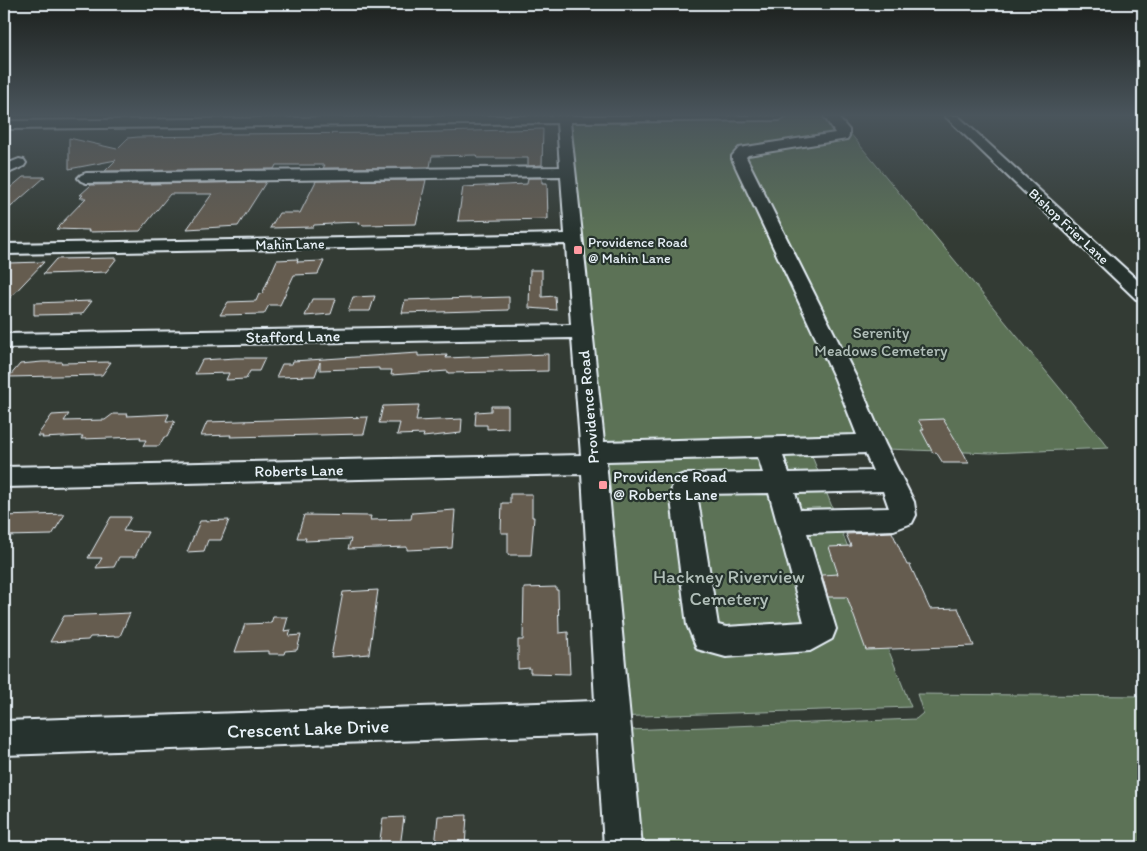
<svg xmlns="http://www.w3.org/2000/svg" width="1147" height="851" font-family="Itim,sans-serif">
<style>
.green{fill:#5b7257;stroke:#a2b2a8}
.building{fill:#655b50;stroke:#e8f1f8}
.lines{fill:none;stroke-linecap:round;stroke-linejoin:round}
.minor-casing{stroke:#e8f1f8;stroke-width:4}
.minor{fill:#26332d;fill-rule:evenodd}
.poi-dot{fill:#ff9aa2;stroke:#26332d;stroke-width:2}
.labels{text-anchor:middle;stroke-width:4.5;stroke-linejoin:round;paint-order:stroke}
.far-street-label{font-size:14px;fill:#e8f1f8;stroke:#26332d}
.far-poi-label{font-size:14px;fill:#e8f1f8;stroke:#26332d;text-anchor:start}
.park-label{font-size:16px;fill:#b0beb8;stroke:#26332d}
.street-label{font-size:16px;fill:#e8f1f8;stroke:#26332d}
.poi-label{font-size:16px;fill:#e8f1f8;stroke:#26332d;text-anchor:start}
.near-park-label{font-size:19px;fill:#b0beb8;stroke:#26332d}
.near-street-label{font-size:19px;fill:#e8f1f8;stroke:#26332d}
</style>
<rect width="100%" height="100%" fill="#333b34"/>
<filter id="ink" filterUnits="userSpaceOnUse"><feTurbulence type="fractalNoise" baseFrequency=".02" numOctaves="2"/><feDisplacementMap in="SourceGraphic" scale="10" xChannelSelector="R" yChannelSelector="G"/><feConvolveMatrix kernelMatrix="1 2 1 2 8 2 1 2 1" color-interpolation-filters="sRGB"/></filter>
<g filter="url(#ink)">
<g class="green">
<polygon points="836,116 1109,448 991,453 808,446 911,707 613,717 569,122"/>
<polygon points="917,694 1143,696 1143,847 637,847 627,730 916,719 923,713"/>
</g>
<g class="building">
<polygon points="543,129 542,165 528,166 528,158 477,158 476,155 432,156 430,167 323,168 325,165 276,165 274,169 105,171 116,160 69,169 69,138 117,149 128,138 138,137 209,136 219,134 404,133"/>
<polygon points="23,177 45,177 4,213 4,193"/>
<polygon points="528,178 542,178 542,183 547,183 548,219 458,221 463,187 527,184"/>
<polygon points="426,180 416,224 364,225 359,224 360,222 333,223 332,224 314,225 313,227 270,228 279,213 300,213 316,181"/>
<polygon points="266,182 238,226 187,229 212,194 170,194 140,231 88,232 89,230 56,229 86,198 80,198 83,195 80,195 91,185"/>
<polygon points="117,258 106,272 43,274 56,259"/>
<polygon points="298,259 297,262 324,261 318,274 294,275 280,305 269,305 264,314 220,315 228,302 256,301 259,294 262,294 277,260"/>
<polygon points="44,262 4,304 4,268 8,263"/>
<polygon points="530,270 542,270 542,297 555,296 556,310 529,308"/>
<polygon points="375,296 370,311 348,311 353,297"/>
<polygon points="509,297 509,310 402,313 405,300"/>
<polygon points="312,299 336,299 331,314 305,316"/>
<polygon points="92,301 82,314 34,315 34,303"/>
<polygon points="418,353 418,356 447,355 446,358 548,354 548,371 448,373 448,371 391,375 392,370 379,370 379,368 320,370 320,362 315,376 276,377 282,364 292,364 293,361"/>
<polygon points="236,358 265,358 259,371 250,371 246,379 226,380 229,373 195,374 202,360"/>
<polygon points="42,362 62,362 61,363 111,362 102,375 9,377 20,364"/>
<polygon points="419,405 416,421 462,419 461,433 423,437 424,434 397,435 400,423 379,423 383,406"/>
<polygon points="491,406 508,406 508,428 487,429 487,425 475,425 476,412 491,411"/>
<polygon points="69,414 64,421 105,420 113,414 128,414 127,416 169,414 166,421 175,421 167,437 164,437 159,446 143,446 146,440 140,440 141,437 81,439 83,436 42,438 43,436 37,436 52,415"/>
<polygon points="368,417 364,434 230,437 231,435 201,436 207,422"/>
<polygon points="943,419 963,452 969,463 943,463 936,452 933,453 921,430 924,430 918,420"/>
<polygon points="510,494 532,494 532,517 534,517 531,555 508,555 508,533 501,533 502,503 510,503"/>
<polygon points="455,510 452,548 407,550 407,547 348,549 351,539 305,541 306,538 297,538 304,515 371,516 370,520 411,519 412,513"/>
<polygon points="65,514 52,535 4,536 4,516"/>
<polygon points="111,517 131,517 123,531 148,532 135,557 119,557 114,567 96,568 102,558 88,558"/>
<polygon points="229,520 221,540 208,540 204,551 187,552 200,521"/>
<polygon points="892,532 907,565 910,565 930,609 958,608 974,646 866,650 847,597 828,597 822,575 838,574 829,547 851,546 846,534"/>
<polygon points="556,587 556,590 558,590 559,633 568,632 570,674 530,673 530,668 518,669 518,640 523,640 524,588"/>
<polygon points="378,590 369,654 331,657 343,592"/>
<polygon points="130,613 120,636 90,637 88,640 50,642 64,616"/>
<polygon points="273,617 288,617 284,631 291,630 289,636 301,635 297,650 285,651 284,654 269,654 269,651 235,652 245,624 271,623"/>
<polygon points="467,815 465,847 435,847 438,816"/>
<polygon points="404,817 400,847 379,847 383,818"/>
</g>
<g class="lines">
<g class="minor-casing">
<g id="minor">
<path d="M463,116H787L780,120L570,122L604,442L857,435L835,379L732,159V156L739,148L835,133L824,116H837L849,130V136L847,139L748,155L746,157L857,379L885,444L914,502L916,515L912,523L894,530L807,533L836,629L832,639L810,651L726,657L697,649L687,625L671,499L672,484L676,477L685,474L763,473L758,457L606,461L642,847H604L597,734L4,755V721L595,701L582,474L4,487V467L581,455L572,338L4,348V334L571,325L566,244L4,254V244H6L565,234L561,176L86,183L81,181L78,178L81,175L86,173L560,167L557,123L4,129V121ZM865,453L873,471L789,473L783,456ZM883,491L889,508L800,510L795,493ZM769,493L804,622L726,627L718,625L697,494Z"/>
<polygon points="945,116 958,116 1143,285 1143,301 1136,299"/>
<polygon points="19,159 24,160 26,163 24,166 4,175 4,165"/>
</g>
</g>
<use href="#minor" class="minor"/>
</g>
</g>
<linearGradient id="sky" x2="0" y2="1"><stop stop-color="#1c201d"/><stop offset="0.49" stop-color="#4a555c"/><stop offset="1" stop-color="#4a555c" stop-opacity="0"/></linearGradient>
<rect width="1147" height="235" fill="url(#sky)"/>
<g class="poi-dot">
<rect x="573" y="245" width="10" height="10" rx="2.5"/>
<rect x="598" y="480" width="10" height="10" rx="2.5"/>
</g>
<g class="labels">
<g class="far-street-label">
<text transform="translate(1069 226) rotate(43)" y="5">Bishop Frier Lane</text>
<text transform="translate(290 244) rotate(-1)" y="5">Mahin Lane</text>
</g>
<g class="far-poi-label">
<text x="588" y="247">Providence Road<tspan x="588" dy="16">@ Mahin Lane</tspan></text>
</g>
<g class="park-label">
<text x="881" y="338">Serenity<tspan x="881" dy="18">Meadows Cemetery</tspan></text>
</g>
<g class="street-label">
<text transform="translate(293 336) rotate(-1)" y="6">Stafford Lane</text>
<text transform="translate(588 407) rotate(-95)" y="6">Providence Road</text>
<text transform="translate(299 470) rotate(-1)" y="6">Roberts Lane</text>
</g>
<g class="poi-label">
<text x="613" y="482">Providence Road<tspan x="613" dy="18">@ Roberts Lane</tspan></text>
</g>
<g class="near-park-label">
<text x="729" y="583">Hackney Riverview<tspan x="729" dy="22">Cemetery</tspan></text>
</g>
<g class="near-street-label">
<text transform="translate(308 728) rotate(-2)" y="7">Crescent Lake Drive</text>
</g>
</g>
<rect width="1147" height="851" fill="none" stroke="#26332d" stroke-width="20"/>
<rect x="10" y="10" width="1127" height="831" fill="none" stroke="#e8f1f8" stroke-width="2" filter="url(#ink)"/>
</svg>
